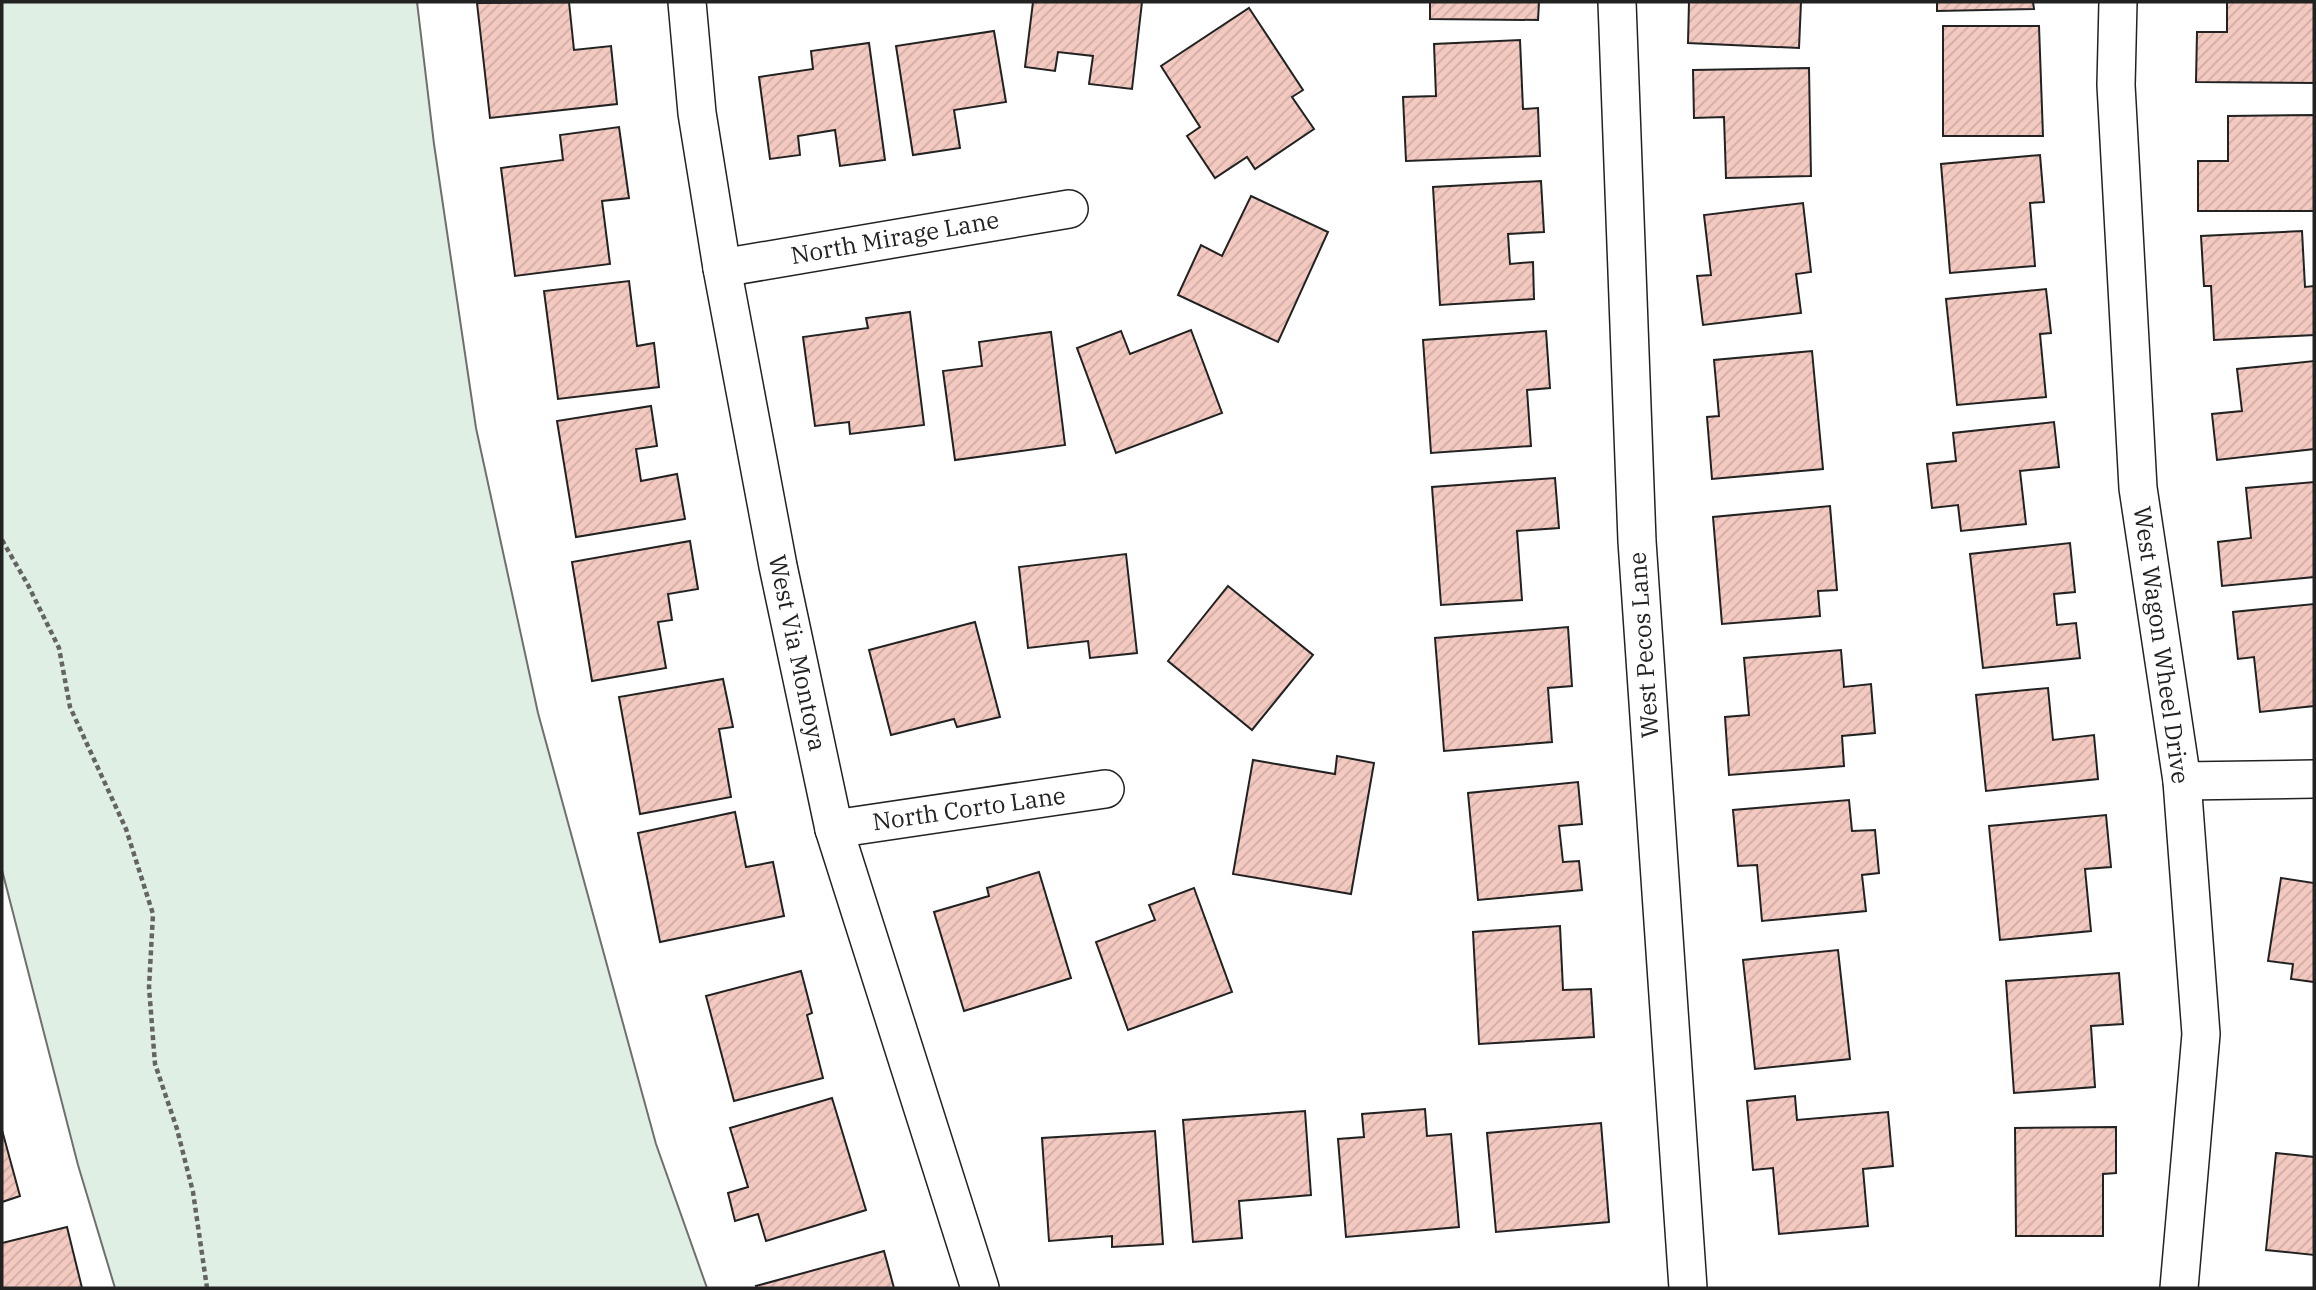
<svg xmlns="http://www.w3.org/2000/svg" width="2316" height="1290" font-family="'IBM Plex Serif',serif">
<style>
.green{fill:#e0efe3;stroke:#6f6f6f;stroke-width:2}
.building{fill:url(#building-hatch);stroke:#222;stroke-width:2}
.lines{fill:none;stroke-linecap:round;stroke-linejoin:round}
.street-casing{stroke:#222;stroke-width:40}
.path{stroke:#646464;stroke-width:4.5;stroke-dasharray:5 3.5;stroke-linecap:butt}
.street{stroke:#fff;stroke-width:37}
.labels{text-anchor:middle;stroke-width:5;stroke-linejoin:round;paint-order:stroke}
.street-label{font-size:24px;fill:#222;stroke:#fff}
</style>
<defs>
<pattern id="building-hatch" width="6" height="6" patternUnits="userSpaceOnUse" patternTransform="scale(1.75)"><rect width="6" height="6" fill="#f3c9c0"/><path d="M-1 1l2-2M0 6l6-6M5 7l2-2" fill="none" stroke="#d0aca5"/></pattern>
</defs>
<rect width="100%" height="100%" fill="#fff"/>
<polygon class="green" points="2,2 417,2 434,144 476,428 538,713 656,1144 707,1288 115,1288 78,1165 2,870"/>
<g class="building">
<polygon points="569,2 574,50 611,46 617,104 490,118 477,3"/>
<polygon points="1033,2 1142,2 1132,89 1089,84 1093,56 1058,52 1055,71 1025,67"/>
<polygon points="1430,2 1539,2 1538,20 1430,19"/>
<polygon points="1689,2 1801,2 1799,48 1688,43"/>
<polygon points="1937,2 2033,2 2034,9 1937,11"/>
<polygon points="2227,2 2314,2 2314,83 2196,82 2197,32 2227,32"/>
<polygon points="1249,8 1303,90 1292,97 1314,129 1255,169 1247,157 1215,178 1187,136 1200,127 1161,66"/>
<polygon points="1943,26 2039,26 2043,136 1943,136"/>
<polygon points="994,31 1006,102 954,110 960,148 913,155 896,46"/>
<polygon points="1520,40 1523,109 1538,108 1540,156 1406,161 1403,97 1436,96 1434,44"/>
<polygon points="869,43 885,160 840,166 835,130 798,136 800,155 770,159 759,77 813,69 811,51"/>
<polygon points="1809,68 1811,176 1726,178 1724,117 1694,118 1693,70"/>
<polygon points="2314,115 2314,211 2198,211 2198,161 2228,161 2228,116"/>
<polygon points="619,127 629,198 602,201 610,264 515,276 501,168 563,160 560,135"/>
<polygon points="2040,155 2044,202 2030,203 2035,266 1950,273 1941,164"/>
<polygon points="1541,181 1544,232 1508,234 1510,264 1533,262 1534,299 1440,305 1433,187"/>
<polygon points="1251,196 1328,232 1278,342 1178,295 1201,245 1222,256"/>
<polygon points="1803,203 1811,272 1796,274 1801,313 1703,325 1697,276 1711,275 1704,215"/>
<polygon points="2302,231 2305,287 2314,286 2314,335 2214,340 2211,286 2204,286 2201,236"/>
<polygon points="629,281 637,346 654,343 659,387 558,399 544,291"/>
<polygon points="2046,289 2051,333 2040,334 2046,397 1957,405 1946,299"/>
<polygon points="910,312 924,425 850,434 849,422 815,426 803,337 868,328 866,318"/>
<polygon points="1191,330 1222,413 1116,453 1077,348 1121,331 1130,354"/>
<polygon points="1546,331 1550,388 1527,390 1531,446 1431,453 1423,340"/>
<polygon points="1051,332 1065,445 955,460 943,371 982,366 979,342"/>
<polygon points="1812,351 1823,469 1712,479 1707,417 1719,416 1714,360"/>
<polygon points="2314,361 2314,449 2217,460 2212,414 2242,411 2237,369"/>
<polygon points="651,406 657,446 636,449 641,481 677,474 685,519 576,537 557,421"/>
<polygon points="2054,422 2059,467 2020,471 2026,524 1961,531 1958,505 1932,508 1927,464 1956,461 1953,433"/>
<polygon points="1555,478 1559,528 1517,531 1522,600 1441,605 1432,487"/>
<polygon points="2314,482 2314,577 2222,586 2218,542 2251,538 2246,488"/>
<polygon points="1830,506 1837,590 1818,591 1820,616 1722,624 1713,517"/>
<polygon points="690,541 698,589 668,594 672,620 658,622 666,668 592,681 572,562"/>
<polygon points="2070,543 2075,592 2054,594 2057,625 2076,623 2080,658 1983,668 1970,554"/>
<polygon points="1126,554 1137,653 1090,658 1088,641 1028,648 1019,567"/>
<polygon points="1228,586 1313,655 1252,730 1168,661"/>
<polygon points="2314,604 2314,706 2260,712 2254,657 2238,659 2233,612"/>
<polygon points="975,622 1000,717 957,727 954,719 891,735 869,650"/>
<polygon points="1568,627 1572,686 1548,688 1552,742 1444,751 1435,638"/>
<polygon points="1841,650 1844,687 1871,684 1875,733 1842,736 1844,766 1729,775 1725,717 1749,715 1744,658"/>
<polygon points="723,679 733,727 719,729 731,797 640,814 619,697"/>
<polygon points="2048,688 2053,740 2094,735 2098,779 1986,791 1976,695"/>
<polygon points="1337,756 1374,763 1351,894 1233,874 1253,760 1335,774"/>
<polygon points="1578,782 1582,824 1559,826 1563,862 1579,861 1582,890 1478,900 1468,793"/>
<polygon points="1849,800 1852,831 1875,830 1879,873 1862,875 1866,911 1762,921 1757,865 1738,866 1733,810"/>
<polygon points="735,812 746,867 773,862 784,916 660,942 638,833"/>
<polygon points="2106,815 2111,867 2085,869 2091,931 2000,940 1989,826"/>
<polygon points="1039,872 1071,978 964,1011 934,912 989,896 987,888"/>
<polygon points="2281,878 2314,883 2314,982 2291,979 2293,964 2268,961"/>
<polygon points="1194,888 1232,992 1128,1030 1096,942 1155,920 1149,905"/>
<polygon points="1560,926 1563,990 1591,989 1594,1037 1479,1044 1473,932"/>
<polygon points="1838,950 1850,1059 1755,1069 1743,960"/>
<polygon points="801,971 812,1013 807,1015 823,1078 734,1101 706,996"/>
<polygon points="2119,973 2123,1024 2091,1026 2095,1087 2014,1093 2006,981"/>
<polygon points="1795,1096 1797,1120 1888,1112 1893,1166 1863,1169 1868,1226 1779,1234 1773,1168 1753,1170 1747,1101"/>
<polygon points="832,1098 866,1210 766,1241 758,1214 735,1221 728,1193 748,1187 730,1128"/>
<polygon points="1425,1109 1427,1136 1451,1134 1459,1227 1346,1237 1338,1139 1364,1137 1362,1114"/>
<polygon points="1305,1111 1311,1195 1239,1201 1242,1238 1193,1242 1183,1120"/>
<polygon points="1601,1123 1609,1222 1496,1232 1487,1133"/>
<polygon points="2116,1127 2116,1173 2103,1174 2103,1236 2016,1236 2015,1128"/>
<polygon points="2,1130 20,1196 2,1202"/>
<polygon points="1155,1131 1163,1244 1112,1247 1112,1236 1049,1241 1042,1138"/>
<polygon points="2276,1153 2314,1157 2314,1255 2266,1250"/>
<polygon points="67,1227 82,1288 2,1288 2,1243"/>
<polygon points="884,1251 894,1288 757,1288 756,1286"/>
</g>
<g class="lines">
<g class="street-casing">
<g id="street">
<polyline points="687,2 697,113 722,268 778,566 834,829 980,1288"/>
<polyline points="1617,2 1637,541 1688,1288"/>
<polyline points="2118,2 2116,85 2138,488 2182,781 2201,1034 2179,1288"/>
<polyline points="722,268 1069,209"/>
<polyline points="2182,781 2314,779"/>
<polyline points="834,829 1105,789"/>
</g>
</g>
<polyline class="path" points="2,540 28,585 59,648 70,707 126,829 153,914 149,987 155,1064 177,1129 193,1192 207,1288"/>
<use href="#street" class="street"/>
</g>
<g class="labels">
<g class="street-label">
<text transform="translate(895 238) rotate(-10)" y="8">North Mirage Lane</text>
<text transform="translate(1644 645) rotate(-94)" y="8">West Pecos Lane</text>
<text transform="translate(2161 645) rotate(82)" y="8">West Wagon Wheel Drive</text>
<text transform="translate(797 653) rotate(78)" y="8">West Via Montoya</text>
<text transform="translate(969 809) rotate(-8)" y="8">North Corto Lane</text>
</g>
</g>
<rect width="2316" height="1290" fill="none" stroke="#222222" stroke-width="7"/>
</svg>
